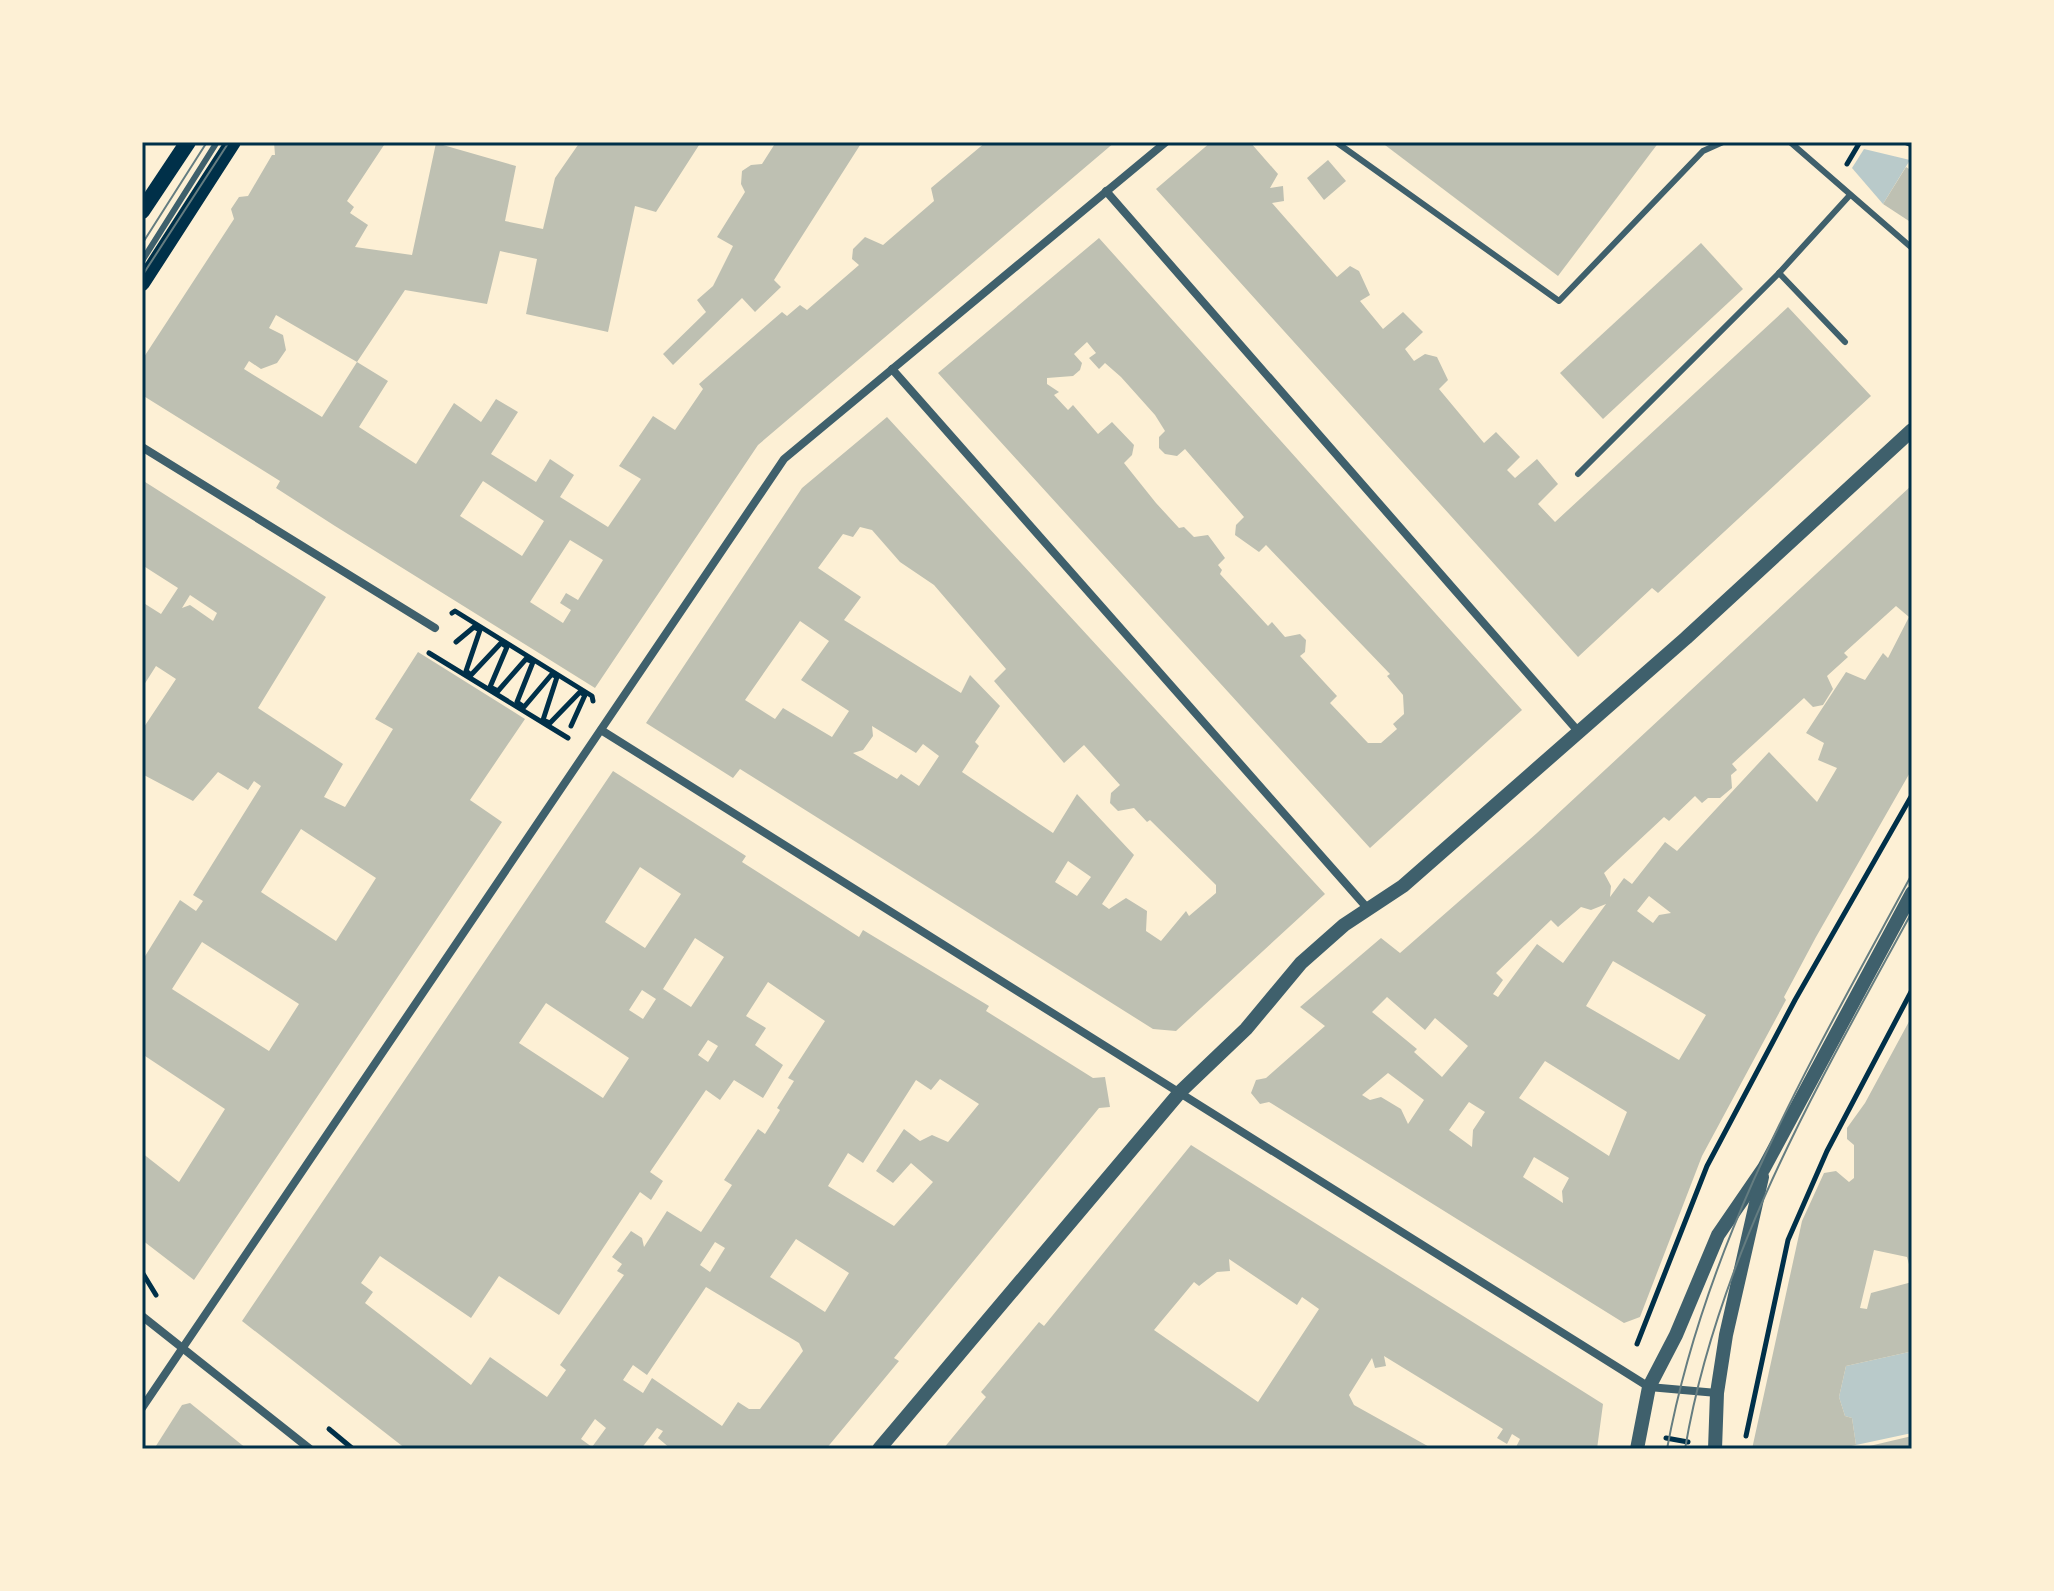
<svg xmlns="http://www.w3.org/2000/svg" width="2054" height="1591" font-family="'PT Sans',sans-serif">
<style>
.green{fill:#b9caca}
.building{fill:#bec0b2;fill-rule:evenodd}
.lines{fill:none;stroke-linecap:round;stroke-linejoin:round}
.path{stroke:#003049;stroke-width:5}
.service{stroke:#3f606c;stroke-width:6}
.minor{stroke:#3f606c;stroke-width:8}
.tertiary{stroke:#3f606c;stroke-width:14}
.secondary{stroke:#003049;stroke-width:16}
.tram{stroke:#657d81;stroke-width:2}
.neatline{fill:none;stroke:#003049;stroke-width:3}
</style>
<rect width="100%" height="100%" fill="#fdf0d5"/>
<g class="green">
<polygon points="1864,149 1910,160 1883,204 1852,168"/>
<polygon points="1909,1352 1912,1433 1856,1445 1852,1418 1845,1416 1839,1397 1846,1366"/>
</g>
<g class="building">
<path d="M274,142H386L347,201L354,207L350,213L368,225L355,247L412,255L436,143L516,166L505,221L543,229L555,178L580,142H701L656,212L635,206L608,332L526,314L537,259L500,251L487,304L405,290L357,362L276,315L269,328L283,335L286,350L277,363L261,369L249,361L244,369L322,417L357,362L388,381L359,427L416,464L454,403L481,422L496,399L518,412L491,454L536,482L550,459L574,475L560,497L608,527L641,479L619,466L653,416L675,430L703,389L699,384L782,312L787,316L800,305L807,310L859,265L852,259L853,249L865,237L883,245L934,201L931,188L986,142H1115L758,445L595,688L335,526L276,488L280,481L142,395V360L234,219L231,209L239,197L248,196L272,155H275ZM483,481L544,521L522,556L460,516ZM570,540L603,560L578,600L566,593L560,603L571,610L563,623L530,602Z"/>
<polygon points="776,142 862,142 774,280 781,287 755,312 742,298 673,365 663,354 706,312 697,300 713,286 733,246 717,237 745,192 741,184 742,171 751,165 762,164"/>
<polygon points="1211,142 1250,142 1278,174 1270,188 1283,186 1284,201 1272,203 1337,277 1350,266 1359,271 1370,295 1360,301 1383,329 1403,312 1423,332 1405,349 1414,361 1425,354 1437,357 1448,380 1439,389 1484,443 1496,432 1520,457 1507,470 1515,478 1537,459 1558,484 1538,504 1555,522 1788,307 1871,396 1658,593 1652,588 1578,657 1156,189"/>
<polygon points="1381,142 1659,142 1558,276"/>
<polygon points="1328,160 1346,181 1324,200 1307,178"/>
<polygon points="1906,167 1912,171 1912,223 1883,204"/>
<path d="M1099,238L1522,710L1370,848L938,373ZM1087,342L1096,353L1089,358L1099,369L1105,363L1121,377L1155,415L1165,431L1159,437V448L1165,454L1177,456L1185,449L1244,517L1236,525L1235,535L1259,552L1266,545L1390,674L1387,676L1403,695L1404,714L1393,724L1397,729L1381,743H1368L1330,703L1337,696L1300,656L1305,652L1306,640L1300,634L1285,637L1272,622L1268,626L1220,574L1222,570L1218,565L1225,558L1208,535L1194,537L1184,527L1179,528L1156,503L1124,463L1132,455L1134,445L1112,422L1098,434L1073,405L1068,410L1054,395L1059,392L1047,384V378L1073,376L1080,370L1082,363L1074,354Z"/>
<polygon points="1701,243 1743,289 1603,419 1560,373"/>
<path d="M887,417L1325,894L1176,1031L1153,1029L740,769L733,778L646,723L802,488ZM860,527L872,530L900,562L934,585L1006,669L994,681L1064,763L1084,745L1120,785L1111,793L1110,803L1118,811L1134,808L1147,822L1150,820L1216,885V893L1189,916L1186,911L1161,941L1146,931L1147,911L1126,898L1109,909L1102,904L1134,855L1077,794L1053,833L962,772L979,746L975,742L1000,706L970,675L961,693L844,620L861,597L818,568L843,534L853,537ZM800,621L829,641L801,680L849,711L832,737L783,708L775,719L745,700ZM872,726L916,753L923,744L939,756L919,786L901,774L897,779L853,753L863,750L873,736ZM1068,861L1091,877L1077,896L1055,882Z"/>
<path d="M142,480L326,597L258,708L343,764L324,797L345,807L393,729L375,719L418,652L525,719L470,800L502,822L194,1280L142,1240V1153L179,1182L225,1109L142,1054V995L145,991L142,989V961L180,900L196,911L203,901L193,895L261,786L254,781L248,790L218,772L193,801L142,774V730L176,679L156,666L142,688V602L161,614L178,588L142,565ZM190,595L217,613L213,621L190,605L182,608ZM301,829L376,878L336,941L261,892ZM202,942L299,1004L269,1051L172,989Z"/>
<path d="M1912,485V769L1816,937L1784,997L1786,1000L1702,1156L1640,1317L1624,1323L1269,1102L1260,1104L1251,1093L1256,1080L1266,1078L1325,1026L1300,1007L1381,938L1400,953L1537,833ZM1896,606L1909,617L1888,658L1883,653L1865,680L1846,672L1806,733L1824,743L1818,760L1837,768L1817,802L1769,752L1677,851L1665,842L1632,884L1624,878L1610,897L1611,886L1604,873L1664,817L1669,821L1695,796L1702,803L1708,798H1720L1732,788L1731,775L1737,770L1732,764L1804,698L1813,707L1823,705L1833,689L1827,676L1848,657L1844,653ZM1649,896L1671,913L1659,915L1653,923L1637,911ZM1606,904L1563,963L1537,944L1498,997L1493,994L1503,980L1496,973L1551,920L1558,927L1581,907L1591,910ZM1613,961L1706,1015L1679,1060L1586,1006ZM1387,997L1425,1030L1435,1018L1468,1046L1442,1077L1414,1052L1417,1049L1372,1012ZM1545,1061L1627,1112L1609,1156L1519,1098ZM1388,1073L1424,1100L1408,1124L1401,1109L1381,1097L1370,1100L1362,1095ZM1469,1102L1485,1112L1473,1130L1472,1147L1449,1130ZM1534,1157L1569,1178L1562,1191L1563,1203L1523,1177Z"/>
<path d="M613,771L746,856L742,862L859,937L863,930L989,1006L986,1011L1093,1078L1105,1077L1110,1107L1099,1108L894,1358L899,1361L826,1449H671L658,1438L663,1431L657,1428L641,1449H406L242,1321ZM640,867L681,894L645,948L605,922ZM695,938L724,957L691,1007L663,989ZM768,982L825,1021L788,1078L794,1081L777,1108L780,1110L765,1134L758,1129L724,1180L732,1185L701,1232L667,1211L644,1247L642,1238L631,1231L612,1257L622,1264L617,1271L624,1275L560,1365L566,1370L547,1397L490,1357L471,1385L365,1303L373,1292L361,1283L380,1256L471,1318L499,1276L559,1315L640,1192L651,1200L663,1181L650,1172L706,1090L720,1100L734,1080L763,1098L783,1065L755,1045L766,1028L746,1016ZM642,990L656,999L643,1019L629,1010ZM546,1003L629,1058L603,1098L519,1043ZM708,1040L718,1046L708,1062L698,1055ZM940,1079L979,1104L948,1142L932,1135L920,1141L904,1129L876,1171L893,1183L911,1163L933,1182L894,1226L828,1186L848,1153L863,1163L916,1080L931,1090ZM796,1239L849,1273L825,1312L770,1277ZM715,1242L725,1248L710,1272L700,1265ZM706,1287L799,1343L803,1351L760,1409H749L738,1402L722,1426L652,1378L643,1393L623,1380L633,1365L647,1375ZM595,1419L606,1428L592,1447L581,1439Z"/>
<polygon points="1912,1016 1912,1275 1907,1257 1874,1250 1860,1308 1867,1309 1871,1293 1912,1282 1912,1358 1909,1352 1846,1366 1839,1397 1845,1416 1852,1418 1856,1445 1837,1449 1752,1449 1802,1221 1824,1173 1836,1171 1849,1182 1854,1178 1854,1145 1847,1139 1847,1128 1865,1103"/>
<path d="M1191,1145L1603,1404L1597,1449H1515L1520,1439L1512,1434L1507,1444L1497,1438L1503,1429L1384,1356L1386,1366L1375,1368L1372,1358L1349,1395L1354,1405L1433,1449H943L986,1397L981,1392L1039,1322L1044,1326ZM1229,1259L1297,1305L1302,1297L1319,1309L1258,1402L1154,1330L1194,1282L1199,1286L1217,1272L1230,1271Z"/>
<polygon points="190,1403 247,1449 154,1449 182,1405"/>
<polygon points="1912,1436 1912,1449 1861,1449 1861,1448"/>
</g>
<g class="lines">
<g class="path">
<polyline points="1904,142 1912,145"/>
<polyline points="1847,164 1860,142"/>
<polyline points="452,613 455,611 592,696 593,701"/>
<polyline points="456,642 474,627 480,630 466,671 471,675 501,643 507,647 490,687 498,691 526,659 533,662 517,702 524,707 552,674 557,677 543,720 550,723 580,692 585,695 571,726"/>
<polyline points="429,653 568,738"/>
<polyline points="142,1272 156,1295"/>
<polyline points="1637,1344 1707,1166 1795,1000 1912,795"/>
<polyline points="329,1429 353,1449"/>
<polyline points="1746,1436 1788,1240 1827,1151 1912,990"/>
<polyline points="1666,1438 1688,1442"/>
</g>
<g class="service">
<polyline points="1336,142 1559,301 1703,151 1723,142"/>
<polyline points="1790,142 1912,248"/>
<polyline points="142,261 217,142"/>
<polyline points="1779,273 1845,342"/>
<polyline points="1578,474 1779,273 1850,195"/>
</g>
<g class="minor">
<polyline points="1106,191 1577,730"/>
<polyline points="892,369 1369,910"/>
<polyline points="142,447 435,628"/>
<polyline points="601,730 1649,1387 1717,1393"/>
<polyline points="142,1316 310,1449"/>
<polyline points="142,1408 784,459 1166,142"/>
</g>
<g class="tertiary">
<polyline points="879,1449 1181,1091 1246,1029 1301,963 1344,925 1403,886 1686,638 1912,430"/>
<polyline points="1637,1449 1649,1387 1676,1335 1718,1235 1764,1168 1912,893"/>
<polyline points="1715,1449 1717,1393 1726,1335 1762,1177"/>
</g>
<g class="secondary">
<polyline points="142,211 188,142"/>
<polyline points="142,283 233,142"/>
</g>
<g class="tram">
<polyline points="142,244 207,142"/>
<polyline points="142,276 229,142"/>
<path d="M1667,1449C1706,1238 1811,1061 1912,874"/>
<path d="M1685,1449C1718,1254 1819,1083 1912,912"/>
</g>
</g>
<rect width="2054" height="1591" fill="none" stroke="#fdf0d5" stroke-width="288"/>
<rect x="144" y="144" width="1766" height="1303" class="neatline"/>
</svg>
